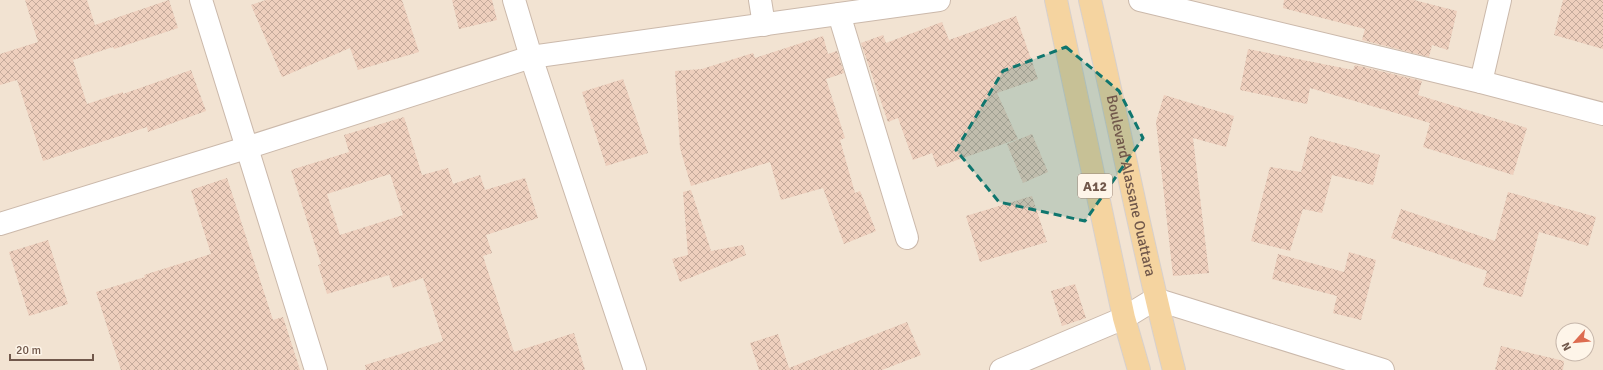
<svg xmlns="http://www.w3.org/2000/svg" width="1603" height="370" font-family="Signika,sans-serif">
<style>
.residential{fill:#f2e3d2;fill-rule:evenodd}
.building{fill:url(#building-cross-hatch);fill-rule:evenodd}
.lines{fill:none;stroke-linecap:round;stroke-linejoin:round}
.minor-casing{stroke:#cbb9ab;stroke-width:24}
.primary-casing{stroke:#d7d0cd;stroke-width:24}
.minor{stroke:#fff;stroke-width:22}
.primary{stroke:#f5d4a0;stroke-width:22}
.marked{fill:#0f766e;fill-opacity:0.2;stroke:#0f766e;stroke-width:3;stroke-dasharray:8 5;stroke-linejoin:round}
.labels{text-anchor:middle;stroke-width:3.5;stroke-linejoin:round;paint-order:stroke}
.shield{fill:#fef5e9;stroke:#9b877a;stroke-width:1}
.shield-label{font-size:14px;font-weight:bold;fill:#71584b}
.street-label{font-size:15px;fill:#71584b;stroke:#fef5e9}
</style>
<defs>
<pattern id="building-cross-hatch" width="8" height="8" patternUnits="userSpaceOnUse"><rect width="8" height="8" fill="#eecfbd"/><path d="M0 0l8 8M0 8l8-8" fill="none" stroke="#c5ab9c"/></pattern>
</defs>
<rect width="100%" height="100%" fill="#fbf1e4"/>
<path class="residential" d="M0,0H1603V370H0ZM1563,330H1587V354H1563Z"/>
<g class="building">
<polygon points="25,0 87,0 95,25 169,0 178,28 114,49 113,47 73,60 87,104 123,92 123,94 191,70 206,111 148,132 147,127 43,161 17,80 0,85 0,54 38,42"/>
<polygon points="266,0 402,0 419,52 358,70 350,48 282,77 251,5"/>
<polygon points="452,0 492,0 497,20 459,29"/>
<polygon points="1284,0 1414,0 1457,11 1448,50 1432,45 1429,57 1362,40 1365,29 1283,8"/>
<polygon points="1563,0 1603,0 1603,49 1554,35"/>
<polygon points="1016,16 1038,79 997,93 1018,139 937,167 932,153 913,160 898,118 888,122 861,43 883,35 886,43 942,22 949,40"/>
<polygon points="823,36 828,54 837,51 844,73 826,79 845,138 840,140 855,193 860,191 876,231 844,244 823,188 781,200 770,162 691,186 680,148 675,71 702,69 753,53 755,58"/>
<polygon points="1248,49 1353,70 1355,65 1422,81 1418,95 1527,128 1513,175 1423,147 1430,123 1310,88 1307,104 1240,90"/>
<polygon points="623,79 648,153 606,166 582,92"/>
<polygon points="1164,95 1234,116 1226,147 1193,138 1209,273 1173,276 1156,122"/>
<path d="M404,117L422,175L448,168L453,184L480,175L485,190L525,178L538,218L486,235L492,253L483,256L514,352L574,333L585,370H366L365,365L443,341L423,278L393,288L389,275L327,294L318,265L321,264L291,170L349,152L344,135ZM390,174L403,215L340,235L327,194Z"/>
<polygon points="1032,134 1048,172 1023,183 1007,144"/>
<polygon points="1310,136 1380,155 1373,185 1332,175 1322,213 1303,209 1290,251 1251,241 1270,167 1301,172"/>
<polygon points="227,178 273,320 283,317 300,370 121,370 96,292 145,277 144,275 211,254 191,190"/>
<polygon points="691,190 711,251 743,245 746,255 680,282 672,259 688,255 683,192"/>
<polygon points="1508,192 1596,217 1588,246 1539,232 1522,297 1483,286 1487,271 1391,238 1401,209 1495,241"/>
<polygon points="1032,196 1047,242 980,262 966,216"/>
<polygon points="48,240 68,304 29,316 9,252"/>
<polygon points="1349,252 1376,260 1361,320 1333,313 1337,296 1272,279 1278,254 1344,272"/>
<polygon points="1075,284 1086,318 1062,326 1051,291"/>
<polygon points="907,322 921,355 882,370 759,370 750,343 778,334 789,368"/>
<polygon points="1501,346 1564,361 1563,370 1495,370"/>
</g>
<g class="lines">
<g class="minor-casing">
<g id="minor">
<polyline points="201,0 316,370"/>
<polyline points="514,0 531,57 635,370"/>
<polyline points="760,0 764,25"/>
<polyline points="1140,0 1481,82 1603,114"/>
<polyline points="839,14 907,238"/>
<polyline points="1481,82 1500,0"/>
<polyline points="0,224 246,148 531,57 939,0"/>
<polyline points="1001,370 1124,318 1155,299 1383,370"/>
</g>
</g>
<g class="primary-casing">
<g id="primary">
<polyline points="1056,0 1124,318 1139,370"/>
<path id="s1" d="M1090,0C1119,123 1142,248 1174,370"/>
</g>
</g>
<use href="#minor" class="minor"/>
<use href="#primary" class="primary"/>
</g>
<path class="marked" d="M1066,47L1119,91L1143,138L1085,221L999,202L956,150L1003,71Z"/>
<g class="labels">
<rect class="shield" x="1078" y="174" width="34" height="24" rx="3"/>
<g class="shield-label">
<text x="1095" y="191">A12</text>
</g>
<g class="street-label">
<text dy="5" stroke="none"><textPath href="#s1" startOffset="190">Boulevard Alassane Ouattara</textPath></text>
</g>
</g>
<g transform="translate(1575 342) rotate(243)"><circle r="19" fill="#fef5e9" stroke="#c6b6aa"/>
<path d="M0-3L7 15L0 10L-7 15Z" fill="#dd6c50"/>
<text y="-6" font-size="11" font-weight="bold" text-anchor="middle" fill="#71584b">N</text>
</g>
<path d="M10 354v6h83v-6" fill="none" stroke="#71584b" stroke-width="2"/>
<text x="16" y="354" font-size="12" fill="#71584b" stroke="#fef5e9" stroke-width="3" paint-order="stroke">20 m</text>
</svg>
